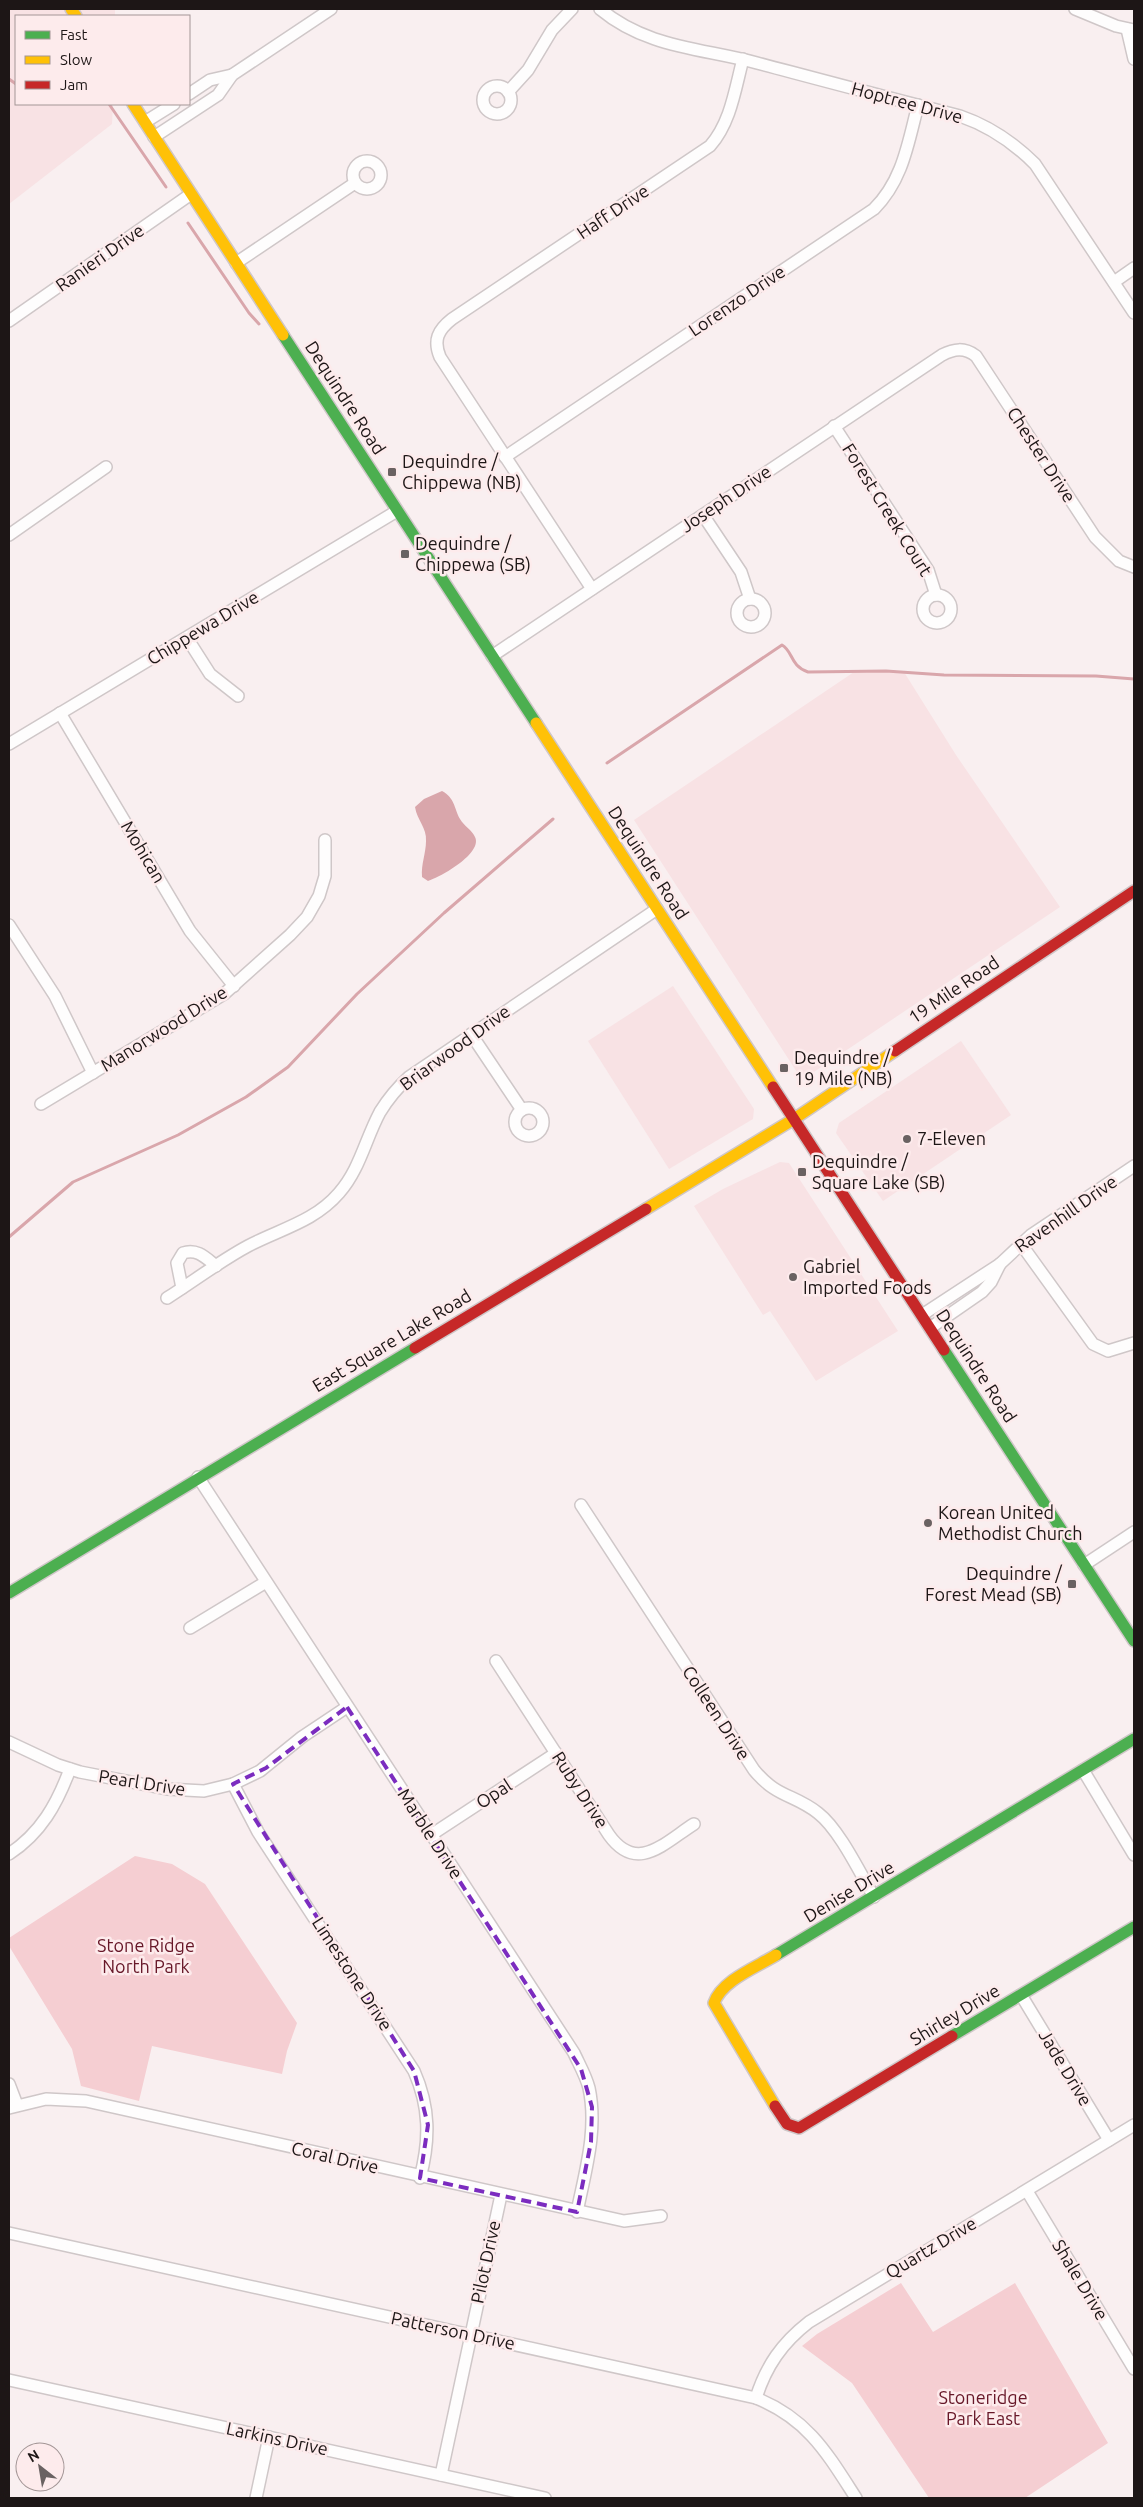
<svg xmlns="http://www.w3.org/2000/svg" width="1143" height="2507" font-family="Ubuntu,sans-serif">
<style>
.built{fill:#f8e2e4}
.green{fill:#f5ced2}
.water{fill:#d9a6ab}
.lines{fill:none;stroke-linecap:round;stroke-linejoin:round}
.stream{stroke:#d9a6ab;stroke-width:3}
.street-casing{stroke:#cfc7c8;stroke-width:14}
.fast-casing{stroke:#cfc7c8;stroke-width:14}
.slow-casing{stroke:#cfc7c8;stroke-width:14}
.jam-casing{stroke:#cfc7c8;stroke-width:14}
.street{stroke:#fefdfd;stroke-width:11}
.fast{stroke:#4caf50;stroke-width:11}
.slow{stroke:#ffc107;stroke-width:11}
.jam{stroke:#c62828;stroke-width:11}
.marked{fill:none;stroke:#7b2cbf;stroke-width:4;stroke-dasharray:10 6;stroke-linejoin:round}
.poi-dot{fill:#6a6262;stroke:#fdebec;stroke-width:2}
.labels{text-anchor:middle;stroke-width:5;stroke-linejoin:round;paint-order:stroke}
.street-label{font-size:18px;fill:#1d1616;stroke:#fdebec}
.poi-label{font-size:18px;fill:#1d1616;stroke:#fdebec;text-anchor:start}
.park-label{font-size:18px;fill:#671728;stroke:#fdebec}
</style>
<rect width="100%" height="100%" fill="#f9eff0"/>
<g class="built">
<polygon points="9,9 115,9 115,16 16,16 16,104 113,104 112,124 9,204"/>
<polygon points="854,672 904,672 956,755 1060,907 802,1080 634,820"/>
<polygon points="673,986 754,1109 753,1119 669,1169 588,1041"/>
<polygon points="961,1041 1011,1115 883,1201 836,1133 839,1123"/>
<polygon points="780,1162 789,1163 898,1331 816,1381 770,1311 763,1315 694,1206 723,1189"/>
</g>
<g class="green">
<polygon points="135,1856 172,1864 205,1884 297,2023 287,2051 282,2074 152,2046 139,2101 81,2086 72,2049 9,1946 9,1938"/>
<polygon points="901,2283 933,2332 1015,2283 1108,2443 1025,2498 929,2498 852,2383 802,2346 817,2334"/>
</g>
<path class="water" d="M442,791C455,798 454,808 460,819C464,826 472,830 475,837C483,853 441,877 428,881L422,877C421,864 426,853 426,841C427,828 417,820 415,807L424,799Z"/>
<g class="lines">
<g class="stream">
<polyline points="9,79 16,84"/>
<polyline points="109,104 166,187"/>
<polyline points="188,223 249,313 259,324"/>
<path d="M607,763L782,645C793,651 790,666 808,672L886,671L944,675L1096,676L1134,679"/>
<polyline points="9,1237 73,1182 178,1135 246,1097 288,1067 357,994 444,913 553,819"/>
</g>
<g class="street-casing">
<g id="street">
<path d="M600,9C647,48 701,48 757,63C825,81 892,99 960,116C989,126 1013,142 1035,164L1134,313"/>
<polyline points="1075,9 1116,26 1134,30"/>
<polyline points="1127,29 1134,59"/>
<circle cx="497" cy="100" r="14"/>
<polyline points="508,92 528,70 552,30 572,9"/>
<polyline points="189,94 210,80 232,75"/>
<polyline points="145,122 174,104"/>
<polyline points="154,137 218,95 232,75 331,9"/>
<circle cx="367" cy="175" r="14"/>
<polyline points="236,263 355,183"/>
<polyline points="1114,282 1134,268"/>
<polyline points="9,321 191,194"/>
<polyline points="834,426 928,570 936,595"/>
<path d="M505,457L874,209C903,180 908,143 918,105"/>
<polyline points="703,515 741,572 750,599"/>
<polyline points="9,535 106,467"/>
<path d="M592,589L440,357C433,340 438,330 452,319L710,146C731,122 735,89 743,59"/>
<circle cx="937" cy="609" r="14"/>
<circle cx="751" cy="613" r="14"/>
<polyline points="187,638 210,674 238,696"/>
<path d="M492,656L942,355C954,349 964,347 976,356L1095,537L1119,561L1134,567"/>
<polyline points="60,713 190,931 234,986"/>
<polyline points="9,744 397,511"/>
<polyline points="9,925 55,996 93,1073"/>
<polyline points="471,1034 522,1110"/>
<polyline points="41,1104 224,994 290,935 307,917 319,896 325,876 325,840"/>
<circle cx="529" cy="1122" r="14"/>
<polyline points="1021,1244 1093,1344 1108,1351 1134,1343"/>
<path d="M182,1288L177,1263L183,1253C197,1248 206,1258 216,1266"/>
<path d="M167,1298C194,1281 220,1261 248,1246C280,1229 314,1222 339,1193C360,1169 365,1140 380,1112C388,1099 397,1088 409,1077L657,909"/>
<polyline points="922,1315 1000,1264 1031,1235 1134,1166"/>
<polyline points="930,1328 982,1292 991,1282 1000,1264"/>
<path d="M198,1477L574,2053C579,2064 586,2076 589,2088C598,2130 585,2172 577,2212"/>
<path d="M581,1505L754,1770C777,1798 794,1794 818,1813C839,1829 860,1873 874,1897"/>
<polyline points="1084,1565 1134,1532"/>
<polyline points="190,1628 266,1582"/>
<path d="M496,1661L609,1835C637,1874 664,1843 694,1824"/>
<polyline points="9,1742 58,1765 80,1772 167,1789 204,1791 233,1784 260,1771 302,1737 347,1707"/>
<polyline points="1083,1770 1134,1855"/>
<path d="M233,1784L258,1832L414,2071C430,2107 430,2140 420,2178"/>
<polyline points="431,1835 556,1753"/>
<path d="M9,1854C41,1833 57,1804 70,1769"/>
<polyline points="1021,1995 1109,2140"/>
<polyline points="9,2084 17,2105"/>
<polyline points="9,2108 46,2099 86,2101 624,2221 661,2216"/>
<polyline points="1027,2191 1134,2369"/>
<path d="M9,2233L756,2398C808,2419 827,2453 856,2498"/>
<polyline points="9,2380 545,2498"/>
<path d="M756,2398C766,2366 782,2343 809,2322L1134,2125"/>
<polyline points="441,2475 501,2195"/>
<polyline points="256,2498 269,2437"/>
</g>
</g>
<g class="fast-casing">
<g id="fast">
<polyline points="283,335 536,723"/>
<polyline points="944,1350 1134,1641"/>
<polyline points="9,1593 415,1348"/>
<polyline points="776,1955 1134,1739"/>
<polyline points="952,2036 1134,1927"/>
</g>
</g>
<g class="slow-casing">
<g id="slow">
<polyline points="71,9 76,16"/>
<polyline points="133,104 283,335"/>
<polyline points="536,723 773,1087"/>
<polyline points="646,1209 794,1119 895,1051"/>
<path d="M775,2106L714,2003C722,1980 757,1967 776,1955"/>
</g>
</g>
<g class="jam-casing">
<g id="jam">
<polyline points="895,1051 1134,891"/>
<polyline points="773,1087 944,1350"/>
<polyline points="415,1348 646,1209"/>
<polyline points="775,2106 787,2124 799,2128 952,2036"/>
</g>
</g>
<use href="#street" class="street"/>
<use href="#fast" class="fast"/>
<use href="#slow" class="slow"/>
<use href="#jam" class="jam"/>
</g>
<path class="marked" d="M347,1707L581,2069L592,2107L591,2142L577,2212L420,2178L428,2125L414,2071L233,1784L266,1768Z"/>
<g class="poi-dot">
<rect x="387" y="467" width="10" height="10" rx="2.5"/>
<rect x="400" y="549" width="10" height="10" rx="2.5"/>
<rect x="779" y="1063" width="10" height="10" rx="2.5"/>
<circle cx="907" cy="1139" r="5"/>
<rect x="797" y="1167" width="10" height="10" rx="2.5"/>
<circle cx="793" cy="1277" r="5"/>
<circle cx="928" cy="1523" r="5"/>
<rect x="1067" y="1579" width="10" height="10" rx="2.5"/>
</g>
<g class="labels">
<g class="street-label">
<text transform="translate(907 103) rotate(15)" y="6">Hoptree Drive</text>
<text transform="translate(613 212) rotate(-34)" y="6">Haff Drive</text>
<text transform="translate(100 258) rotate(-35)" y="6">Ranieri Drive</text>
<text transform="translate(737 301) rotate(-34)" y="6">Lorenzo Drive</text>
<text transform="translate(345 398) rotate(57)" y="6">Dequindre Road</text>
<text transform="translate(1041 455) rotate(57)" y="6">Chester Drive</text>
<text transform="translate(726 499) rotate(-34)" y="6">Joseph Drive</text>
<text transform="translate(887 510) rotate(58)" y="6">Forest Creek Court</text>
<text transform="translate(203 628) rotate(-31)" y="6">Chippewa Drive</text>
<text transform="translate(143 852) rotate(59)" y="6">Mohican</text>
<text transform="translate(648 863) rotate(57)" y="6">Dequindre Road</text>
<text transform="translate(954 990) rotate(-34)" y="6">19 Mile Road</text>
<text transform="translate(164 1029) rotate(-32)" y="6">Manorwood Drive</text>
<text transform="translate(455 1048) rotate(-36)" y="6">Briarwood Drive</text>
<text transform="translate(1066 1214) rotate(-35)" y="6">Ravenhill Drive</text>
<text transform="translate(392 1341) rotate(-31)" y="6">East Square Lake Road</text>
<text transform="translate(976 1366) rotate(57)" y="6">Dequindre Road</text>
<text transform="translate(716 1713) rotate(57)" y="6">Colleen Drive</text>
<text transform="translate(142 1783) rotate(9)" y="6">Pearl Drive</text>
<text transform="translate(580 1790) rotate(57)" y="6">Ruby Drive</text>
<text transform="translate(494 1794) rotate(-33)" y="6">Opal</text>
<text transform="translate(430 1834) rotate(57)" y="6">Marble Drive</text>
<text transform="translate(849 1892) rotate(-31)" y="6">Denise Drive</text>
<text transform="translate(352 1974) rotate(57)" y="6">Limestone Drive</text>
<text transform="translate(955 2015) rotate(-31)" y="6">Shirley Drive</text>
<text transform="translate(1065 2068) rotate(59)" y="6">Jade Drive</text>
<text transform="translate(335 2158) rotate(13)" y="6">Coral Drive</text>
<text transform="translate(931 2248) rotate(-31)" y="6">Quartz Drive</text>
<text transform="translate(486 2262) rotate(-78)" y="6">Pilot Drive</text>
<text transform="translate(1080 2280) rotate(59)" y="6">Shale Drive</text>
<text transform="translate(453 2331) rotate(12)" y="6">Patterson Drive</text>
<text transform="translate(277 2439) rotate(12)" y="6">Larkins Drive</text>
</g>
<g class="poi-label">
<text x="402" y="468">Dequindre /<tspan x="402" dy="21">Chippewa (NB)</tspan></text>
<text x="415" y="550">Dequindre /<tspan x="415" dy="21">Chippewa (SB)</tspan></text>
<text x="794" y="1064">Dequindre /<tspan x="794" dy="21">19 Mile (NB)</tspan></text>
<text x="917" y="1145">7-Eleven</text>
<text x="812" y="1168">Dequindre /<tspan x="812" dy="21">Square Lake (SB)</tspan></text>
<text x="803" y="1273">Gabriel<tspan x="803" dy="21">Imported Foods</tspan></text>
<text x="938" y="1519">Korean United<tspan x="938" dy="21">Methodist Church</tspan></text>
<text x="1062" y="1580" text-anchor="end">Dequindre /<tspan x="1062" dy="21">Forest Mead (SB)</tspan></text>
</g>
<g class="park-label">
<text x="146" y="1952">Stone Ridge<tspan x="146" dy="21">North Park</tspan></text>
<text x="983" y="2404">Stoneridge<tspan x="983" dy="21">Park East</tspan></text>
</g>
</g>
<rect width="1143" height="2507" fill="none" stroke="#1d1616" stroke-width="20"/>
<rect x="15" y="15" width="175" height="90" fill="#fdebec" stroke="#a39696"/>
<rect x="25" y="31" width="25" height="8" fill="#4caf50" stroke="#a39696"/>
<text x="60" y="40" font-size="15" fill="#1d1616">Fast</text>
<rect x="25" y="56" width="25" height="8" fill="#ffc107" stroke="#a39696"/>
<text x="60" y="65" font-size="15" fill="#1d1616">Slow</text>
<rect x="25" y="81" width="25" height="8" fill="#c62828" stroke="#a39696"/>
<text x="60" y="90" font-size="15" fill="#1d1616">Jam</text>
<g transform="translate(40 2467) rotate(329)"><circle r="24" fill="#fdebec" stroke="#a39696"/>
<path d="M0-4L9 19L0 12L-9 19Z" fill="#6a6262"/>
<text y="-8" font-size="14" font-weight="bold" text-anchor="middle" fill="#1d1616">N</text>
</g>
</svg>
